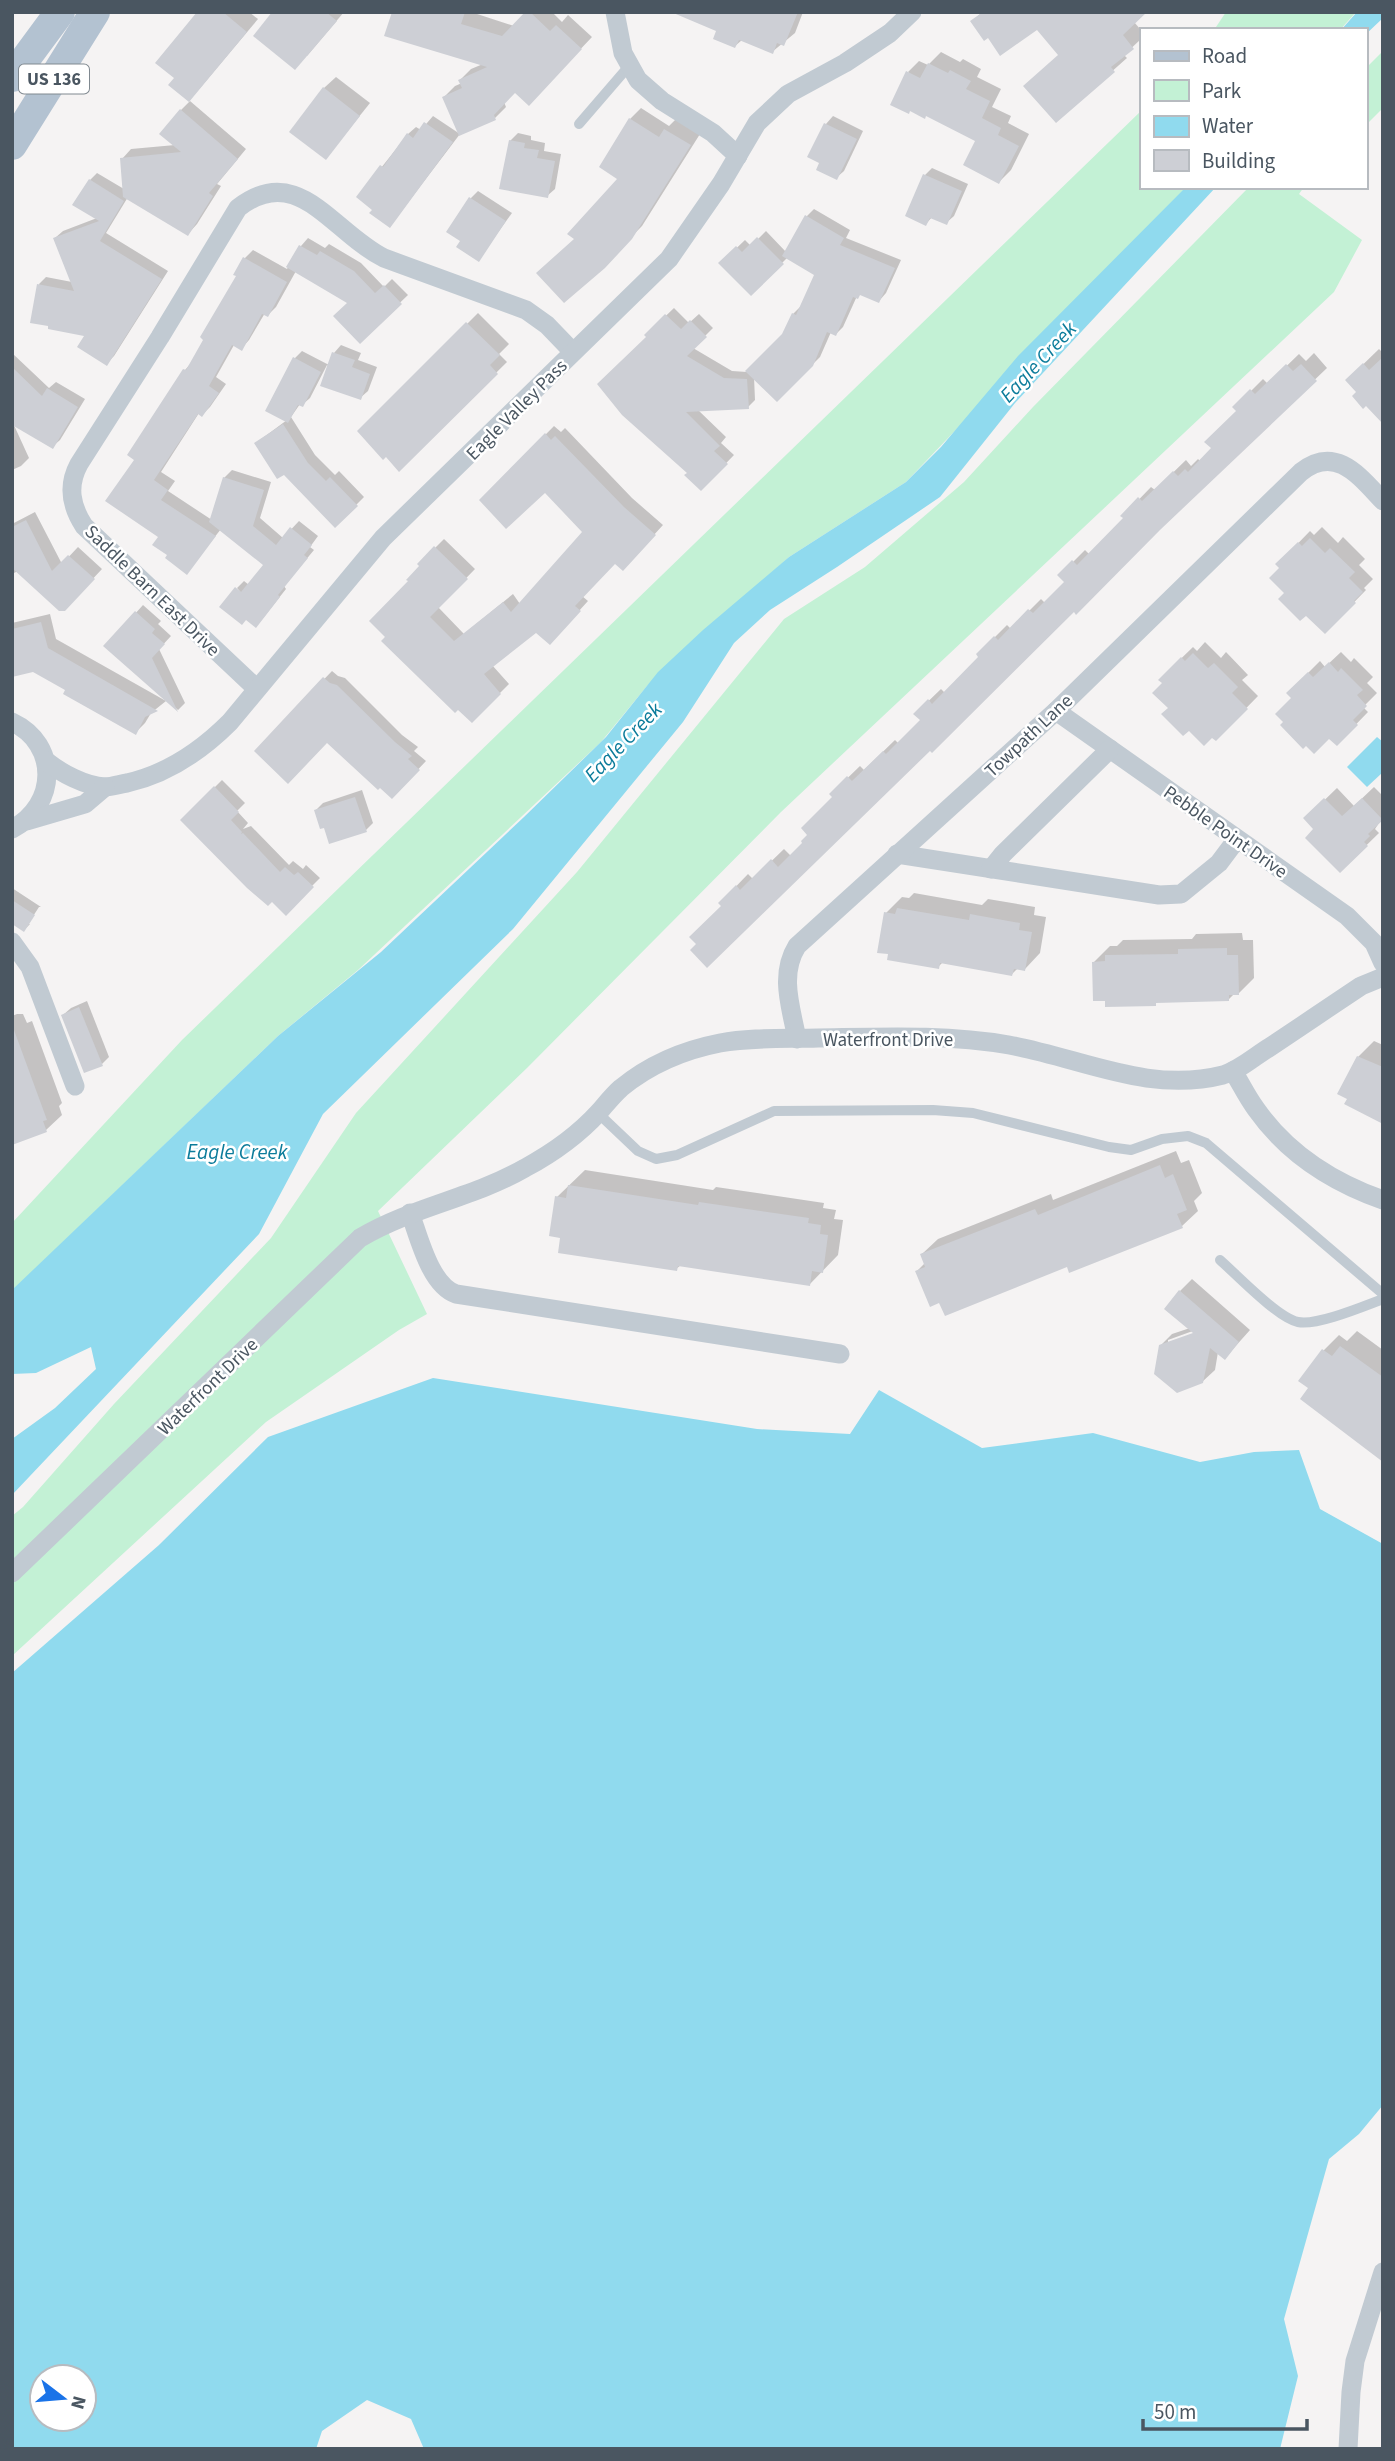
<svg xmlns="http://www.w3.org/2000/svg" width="1395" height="2461" font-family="'Source Sans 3',sans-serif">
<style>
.green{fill:#c3f1d5}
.water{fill:#90daee;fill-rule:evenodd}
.shadow{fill:#0003;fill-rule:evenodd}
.building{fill:#cdcfd5}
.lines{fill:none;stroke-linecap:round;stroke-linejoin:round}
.lane{stroke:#c1cad2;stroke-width:10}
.street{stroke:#c1cad2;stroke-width:19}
.primary{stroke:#b3c2d1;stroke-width:30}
.labels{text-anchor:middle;stroke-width:5;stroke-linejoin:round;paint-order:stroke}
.shield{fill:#fff;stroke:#808990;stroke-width:2}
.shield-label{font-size:18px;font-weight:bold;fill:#4a5661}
.street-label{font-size:19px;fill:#4a5661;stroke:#fff}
.water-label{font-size:21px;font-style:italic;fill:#0c7c9b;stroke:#fff}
</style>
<rect width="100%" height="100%" fill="#f5f3f3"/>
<g class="green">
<polygon points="1226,12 1356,12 1340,30 1214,30"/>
<polygon points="1383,51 1383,108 1365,126 1365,69"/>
<polygon points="1141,111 1141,187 1188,187 906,482 789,557 647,686 601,742 358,970 278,1036 12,1291 12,1223 182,1040"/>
<polygon points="1249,187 1304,187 1299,194 1362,240 1334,292 781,812 527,1068 378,1211 427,1314 399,1330 266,1422 12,1656 12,1516 23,1507 114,1404 271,1238 356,1113 577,872 784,619 865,567 964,482 1033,407"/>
</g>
<g class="water">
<polygon points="1357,12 1383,12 1383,18 1365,35 1365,30 1341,30"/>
<polygon points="1186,187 1216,187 1015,403 940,497 837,567 770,610 734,643 683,722 513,929 323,1114 259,1234 12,1495 12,1439 55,1408 96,1369 91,1347 36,1373 12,1374 12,1290 278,1036 381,952 524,817 606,737 658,672 703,630 789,557 906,482 941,447 1018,356"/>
<polygon points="1377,737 1383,742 1383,772 1367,787 1347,767"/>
<path d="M433,1378L757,1429L850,1434L879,1390L982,1448L1093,1433L1200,1462L1254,1452L1299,1450L1320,1509L1383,1544V2105L1359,2134L1329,2159L1284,2319L1298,2376L1280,2449H424L411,2419L367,2400L322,2431L316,2449H12V1673L159,1545L268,1437ZM84,2377V2419H42V2377Z"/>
</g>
<g class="shadow">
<polygon points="199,12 249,12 258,19 200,88 176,78"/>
<polygon points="275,12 344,12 307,56"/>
<polygon points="393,12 471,12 514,26 527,12 552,12 562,22 568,15 592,37 539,93 515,91 504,102 506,107 495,118 444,97 455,86 462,83 460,80 471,69 483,64"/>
<polygon points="674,12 803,12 795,33 772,52 742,40 735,46 719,30"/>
<polygon points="982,12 1145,12 1134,22 1141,30 1141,39 1124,55 1127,58 1056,121 1059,54 1037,27 988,36 973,21"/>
<polygon points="941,52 960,62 963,59 981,69 977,77 1001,89 992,107 1011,116 1008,123 1029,134 1011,170 999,182 978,140 908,72 919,61 928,65"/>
<polygon points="336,77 370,103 326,158 324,88"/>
<polygon points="190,101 246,149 217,184 221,186 197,224 188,234 128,197 106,233 168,271 114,356 106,364 87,335 50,325 39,284 46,277 72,282 55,238 63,231 97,218 90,180 97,173 124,189 122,159 131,149 175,145 181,110"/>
<polygon points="641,108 669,126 676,119 700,134 642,226 630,238 576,239 620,178 630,119"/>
<polygon points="433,116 460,134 390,226 374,209 358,197 408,134 416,127 421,130"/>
<polygon points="833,116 863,131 844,171 836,178 821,162 826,124"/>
<polygon points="518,133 531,136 531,140 545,143 544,151 561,154 555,189 547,196 510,141"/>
<polygon points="932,168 968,184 954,216 946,223 932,217 926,224 925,175"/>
<polygon points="478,191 512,213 478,260 462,240 471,198"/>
<polygon points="814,209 850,230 846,238 901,260 886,293 879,301 862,293 857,296 843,327 836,334 831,332 820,357 777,400 754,377 755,400 748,407 698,410 726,437 721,443 734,455 701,489 689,473 646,335 674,308 689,323 699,314 713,328 693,348 732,371 747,372 784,335 793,314 801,306 817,274 788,257 751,294 721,263 745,240 751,246 766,231 786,252 806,217"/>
<polygon points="308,238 325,248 329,244 361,263 384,287 392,279 408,295 360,341 349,303 296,271 276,307 268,315 265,313 249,340 241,349 234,345 216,377 226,384 210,407 202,415 199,413 161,472 175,481 168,491 212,520 224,478 232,470 271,482 260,518 283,538 299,521 318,536 310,547 314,550 284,586 286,589 263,618 237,588 244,581 249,585 265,565 221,529 187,572 169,555 161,537 136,459 185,370 192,362 239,275 245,258 253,250 287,269 301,246"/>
<polygon points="478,313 509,344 499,354 507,362 399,469 360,431"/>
<polygon points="341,345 361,353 358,360 377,367 368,391 360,398 327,365 310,398 302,405 300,404 291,417 315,455 335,475 339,471 364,497 335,526 256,443 287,420 295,358 302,351 329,365 334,353"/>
<polygon points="1379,349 1383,353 1383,421 1347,380"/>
<polygon points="12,353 49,388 56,382 85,399 60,440 52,447 13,423 29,458 21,466 12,470"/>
<polygon points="1314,353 1327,368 1074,610 707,966 723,906 720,903 748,874 753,879 784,849 791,856 805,843 835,797 831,794 860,766 864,770 895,740 899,744 922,720 915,714 941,689 945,693 981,657 978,654 1007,625 1011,629 1041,599 1045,603 1067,582 1060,575 1085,550 1089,554 1126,518 1123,516 1151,487 1155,490 1186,460 1191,466 1198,459 1200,461 1213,448 1238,411 1235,407 1263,379 1268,384 1299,354 1306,361"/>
<polygon points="554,426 561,432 565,428 632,498 663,525 631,560 615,561 582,596 588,601 558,634 536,631 492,665 509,684 472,721 383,641 422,566 419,564 444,539 475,569 438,607 464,634 513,594 520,604 585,532 545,491 481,500"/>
<polygon points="35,512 62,564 78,547 102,569 74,599 18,571 12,574 12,524"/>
<polygon points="1322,527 1338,543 1343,537 1365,559 1359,565 1373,579 1364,588 1366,590 1325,632 1287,593 1281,568 1278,564 1310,531 1314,535"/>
<polygon points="143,605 161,621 158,624 171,636 159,649 185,703 178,710 106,646"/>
<polygon points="50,614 56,639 166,701 151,713 145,723 136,732 33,670 12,675 12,623"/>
<polygon points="1205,642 1221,658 1226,652 1248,675 1242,680 1258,696 1216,739 1170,708 1164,683 1160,679 1193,647 1197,651"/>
<polygon points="1341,652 1351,662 1354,658 1373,677 1367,683 1377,693 1363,707 1368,712 1337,744 1288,693 1320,661 1325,667"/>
<polygon points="332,671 338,676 345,678 402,735 418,747 414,751 426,761 392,797 327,741 256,750"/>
<polygon points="222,780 245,803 237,811 248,823 243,829 251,826 289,865 293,861 303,869 306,865 320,878 285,913 182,820"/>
<polygon points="1374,787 1383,796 1383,817 1375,829 1379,833 1340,871 1316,829 1306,818 1337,788 1354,806"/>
<polygon points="362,790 373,823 366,830 325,826 316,810 323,803"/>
<polygon points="12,888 41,907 39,907 28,924 30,924 24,930 12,922"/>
<polygon points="914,893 982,905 988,899 1035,907 1034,915 1046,917 1040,953 1025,969 1018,968 1012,974 943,962 938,967 886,913 902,897 909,898"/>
<polygon points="1242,933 1243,940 1253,940 1254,978 1239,993 1234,994 1229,999 1107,999 1094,962 1110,946 1117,946 1123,940 1192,939 1196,934"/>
<polygon points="87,1001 109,1057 102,1064 63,1015 71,1008"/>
<polygon points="17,1014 23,1014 27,1023 32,1021 62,1103 59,1106 62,1115 46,1130 12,1142 12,1016"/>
<polygon points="1374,1041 1383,1045 1383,1122 1339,1093 1358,1057"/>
<polygon points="1176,1151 1181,1163 1189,1160 1202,1193 1194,1201 1198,1211 1182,1226 1068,1265 940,1301 917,1271 925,1263 922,1254 938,1239 1051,1194 1053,1200"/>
<polygon points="585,1170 713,1190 716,1187 824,1203 823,1208 836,1210 834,1219 843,1220 838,1255 810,1284 681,1265 676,1269 562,1237 557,1197"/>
<path d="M1192,1279L1250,1330L1225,1358L1218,1352L1215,1370L1202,1382L1160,1346L1172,1334L1190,1328L1180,1291ZM1201,1328L1202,1331L1168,1344V1340Z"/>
<polygon points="1357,1331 1383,1350 1383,1459 1310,1388 1324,1350 1339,1335 1347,1341"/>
</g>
<g class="building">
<polygon points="197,12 223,12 247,32 189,102 168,85 174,78 155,63"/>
<polygon points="272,12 326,12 337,21 295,70 253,36"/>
<polygon points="392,12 465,12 461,24 502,36 525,12 530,12 550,31 556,25 582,49 529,106 515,93 494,115 496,120 459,136 442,97 462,88 458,80 487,67 384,36"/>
<polygon points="671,12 798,12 784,46 777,43 773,54 739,40 735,48 713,39 716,31"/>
<polygon points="983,12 1147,12 1123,35 1134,49 1111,67 1115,72 1056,123 1023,86 1058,55 1037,30 1000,56 988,38 984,41 970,21"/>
<polygon points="928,63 948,73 950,70 971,81 966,89 990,101 982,118 1001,128 998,135 1019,146 999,184 963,165 975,141 926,116 925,119 910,111 909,114 890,105 906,71 920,78"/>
<polygon points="323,87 360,116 326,160 289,132"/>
<polygon points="180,109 238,159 209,193 213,196 188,236 123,197 120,158 181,152 159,134"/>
<polygon points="629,118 659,137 664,129 691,145 632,239 605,268 564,303 536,273 574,239 567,234 617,179 599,167"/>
<polygon points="424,122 453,142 390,228 369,213 372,210 356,197 380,165 383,167 407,133 413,138"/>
<polygon points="824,123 857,139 837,180 816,170 819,163 807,157"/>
<polygon points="509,140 525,143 524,148 539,150 537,158 555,161 548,198 499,189"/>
<polygon points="923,174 962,191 947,225 930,218 926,226 905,216"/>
<polygon points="89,179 124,201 100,241 162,279 107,366 77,347 84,336 48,329 48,326 30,323 37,284 74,291 53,238 99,221 72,205"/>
<polygon points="469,197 506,221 479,262 456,247 460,241 446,232"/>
<polygon points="805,215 844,238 840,245 895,268 879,303 860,295 858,299 853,297 836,336 827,332 813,366 777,402 745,371 782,334 792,313 796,315 814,275 782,256"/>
<polygon points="757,237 784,264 751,296 718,263 736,246 742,252"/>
<polygon points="299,245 317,255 320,251 354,271 375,293 384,285 402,304 360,344 333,316 347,303 286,267"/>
<polygon points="243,257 287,282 268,317 262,314 242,351 232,345 209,386 219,393 202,417 198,414 154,480 168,490 161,500 216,536 187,575 165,558 167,555 152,545 158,537 105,501 134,460 127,455 183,369 186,370 203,340 200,337 236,276 233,275"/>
<polygon points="665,314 681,329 690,320 707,337 687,356 724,378 747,379 749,409 686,412 720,446 714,451 728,464 701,491 684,475 687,473 622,415 597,384 646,337 644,335"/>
<polygon points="466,322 500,355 490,365 498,374 399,472 386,457 383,460 357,431"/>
<polygon points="332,352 355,360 352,367 370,374 361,400 320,386"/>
<polygon points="293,357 321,372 303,407 298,405 288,423 265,411"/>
<polygon points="1383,357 1383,424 1366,406 1363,409 1352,396 1356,392 1345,380 1363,363 1369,370"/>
<polygon points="1286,364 1293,371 1301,364 1317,381 1160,530 1076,615 1074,612 932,753 930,751 707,968 690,950 696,944 689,937 721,906 718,903 736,885 740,890 771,859 778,867 802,843 801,841 807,835 801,828 832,797 829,794 847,776 852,781 883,751 886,754 920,720 913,714 928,699 932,704 978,657 976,654 994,636 998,640 1028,609 1033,613 1064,582 1057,575 1072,560 1077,565 1123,518 1120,516 1138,497 1142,501 1173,471 1178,476 1185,469 1188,472 1211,448 1204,442 1236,411 1232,407 1250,389 1255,394"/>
<polygon points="12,367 42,396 47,388 78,407 53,449 12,425"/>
<polygon points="283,424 308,463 326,481 330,477 358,506 335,528 284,475 277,479 254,443"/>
<polygon points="545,433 551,440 555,436 624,507 656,535 623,571 615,564 575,606 581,611 550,645 536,633 484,674 501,694 472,723 458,710 455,713 381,641 385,637 369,621 408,581 406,580 419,566 417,564 434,546 468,579 430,617 454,641 503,602 511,612 582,532 545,493 506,529 479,500"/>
<polygon points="223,477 264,490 253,526 276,545 290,527 312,545 304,555 308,558 278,595 280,597 256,628 246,620 242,625 219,607 235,587 241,592 263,565 209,522"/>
<polygon points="26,520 52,571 68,555 95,579 65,611 59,611 12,568 12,527"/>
<polygon points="1310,538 1325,553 1330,548 1355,572 1349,578 1363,592 1354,601 1356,603 1325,634 1306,616 1300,621 1278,599 1284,593 1269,578 1279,568 1275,564 1298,542 1302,546"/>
<polygon points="135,611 155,629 152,633 165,644 152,658 178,712 103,646"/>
<polygon points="41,622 48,648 158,711 145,717 136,735 63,694 65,690 33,672 12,677 12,629"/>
<polygon points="1193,653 1208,668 1214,663 1238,687 1232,693 1248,709 1216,741 1212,738 1204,746 1189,731 1183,736 1161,714 1168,708 1152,693 1162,683 1158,680 1181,657 1185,661"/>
<polygon points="1329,662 1338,672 1341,668 1363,690 1357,695 1367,706 1353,720 1358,725 1337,746 1329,739 1314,754 1306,746 1303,749 1280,725 1283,722 1275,714 1291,698 1286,693 1308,672 1313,677"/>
<polygon points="323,677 330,683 337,685 395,742 412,756 408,759 420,770 392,799 380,788 378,790 327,743 288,784 254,751"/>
<polygon points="214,786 239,812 231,820 242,832 241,834 243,833 280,872 285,867 294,875 298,872 314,887 286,916 272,902 268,906 247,888 180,820"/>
<polygon points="355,797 367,832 329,844 324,828 320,829 314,810"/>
<polygon points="1324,798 1342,816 1362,798 1383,820 1368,834 1370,836 1364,842 1368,846 1340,873 1305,838 1313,829 1303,818"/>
<polygon points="12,900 35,915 24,932 12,924"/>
<polygon points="897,908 969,920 970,914 1020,923 1019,930 1032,932 1025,971 1014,969 1012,976 940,963 939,969 887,960 888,954 877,953 884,912 895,914"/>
<polygon points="1227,948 1227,955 1238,955 1239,995 1229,995 1229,1001 1156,1003 1156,1006 1105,1007 1105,1001 1093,1001 1092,962 1105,961 1105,955 1178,954 1178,949"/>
<polygon points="79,1007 103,1066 84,1073 61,1015"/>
<polygon points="12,1030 14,1030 47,1120 43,1121 47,1132 12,1145"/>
<polygon points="1357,1056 1383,1067 1383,1124 1344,1104 1347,1099 1337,1094"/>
<polygon points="1160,1165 1165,1178 1173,1174 1187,1210 1177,1214 1183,1228 1069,1273 1067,1267 945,1316 939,1303 930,1307 915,1271 925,1267 920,1254 1035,1209 1038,1215"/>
<polygon points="568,1185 698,1205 699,1202 809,1218 808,1223 821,1225 820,1234 828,1235 823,1273 812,1271 810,1286 678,1266 677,1271 558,1253 560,1238 549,1236 555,1196 566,1198"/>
<polygon points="1179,1290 1239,1342 1225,1360 1210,1348 1203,1383 1177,1393 1154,1374 1159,1345 1193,1333 1164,1309"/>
<polygon points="1340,1346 1383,1377 1383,1462 1300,1399 1308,1388 1298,1381 1322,1349 1332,1356"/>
</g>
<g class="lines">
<g class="lane">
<polyline points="579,124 629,66"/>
<polyline points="598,1113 638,1151 656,1159 677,1155 774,1111 933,1110 973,1113 1109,1147 1131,1150 1162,1139 1188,1136 1206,1143 1383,1294"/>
<path d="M1220,1260C1237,1275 1278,1318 1298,1322C1317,1326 1364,1306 1383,1299"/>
</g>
<g class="street">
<polyline points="615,12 623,53 638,80 662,101 713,133 738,156"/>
<path d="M257,689L84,526C71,506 67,486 79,464L160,337L238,208C298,161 332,232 384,258L526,310L547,325L573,352"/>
<polyline points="1056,711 1347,916 1374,943 1383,963"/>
<path d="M12,722C59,744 58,805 12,829"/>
<path d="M46,761C61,773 85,786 105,787C112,787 120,784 127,783C167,774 201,751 230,722L383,538L669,259L721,184L757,123L788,94L845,63L890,33L912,12"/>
<polyline points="27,821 85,804 105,787"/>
<polyline points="897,854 1159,895 1181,894 1219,863 1237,839"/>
<polyline points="991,869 1003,854 1110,749"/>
<polyline points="12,942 30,967 75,1086"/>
<path d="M797,1039C791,1007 779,975 797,946L1056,711L1301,472C1336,444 1360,477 1383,501"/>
<path d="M1233,1071C1241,1084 1247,1097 1256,1109C1287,1153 1332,1182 1383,1200"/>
<path d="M410,1213C419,1237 430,1285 456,1294L840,1354"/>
<path d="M12,1573L360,1238C412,1207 473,1198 525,1168C551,1154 579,1134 599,1112C606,1104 613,1095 621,1088C649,1065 684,1050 720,1043C752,1037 786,1039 818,1038C882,1037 946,1034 1009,1045C1081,1058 1149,1094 1223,1075C1240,1070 1255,1056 1270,1047C1300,1027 1331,1006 1361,986L1383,977"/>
<polyline points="1348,2449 1351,2392 1355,2361 1383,2272"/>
</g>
<g class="primary">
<polyline points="12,77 60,12"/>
<polyline points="12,145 95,12"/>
</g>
</g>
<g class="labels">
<rect class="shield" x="19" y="64.5" width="70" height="29" rx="5"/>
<g class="shield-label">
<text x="54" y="85">US 136</text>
</g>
<g class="street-label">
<text transform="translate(516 409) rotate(-45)" y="7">Eagle Valley Pass</text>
<text transform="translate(153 590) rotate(44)" y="7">Saddle Barn East Drive</text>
<text transform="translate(1028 735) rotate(-43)" y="7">Towpath Lane</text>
<text transform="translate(1226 831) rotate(35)" y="7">Pebble Point Drive</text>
<text x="888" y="1046">Waterfront Drive</text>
<text transform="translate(207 1386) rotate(-44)" y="7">Waterfront Drive</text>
</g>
<g class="water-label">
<text transform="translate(1038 362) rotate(-47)" y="7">Eagle Creek</text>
<text transform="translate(623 742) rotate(-46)" y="7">Eagle Creek</text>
<text x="237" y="1159">Eagle Creek</text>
</g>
</g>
<rect width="1395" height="2461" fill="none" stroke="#4a5661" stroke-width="28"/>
<rect x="1140" y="28" width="228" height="161" fill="#ffffff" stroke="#b7bbc0" stroke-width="2"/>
<rect x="1154" y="51" width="35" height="10" fill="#b3c2d1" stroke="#b7bbc0" stroke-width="2"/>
<text x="1202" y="63" font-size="21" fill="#4a5661">Road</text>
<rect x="1154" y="80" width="35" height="21" fill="#c3f1d5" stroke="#b7bbc0" stroke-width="2"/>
<text x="1202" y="98" font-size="21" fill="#4a5661">Park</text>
<rect x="1154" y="116" width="35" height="21" fill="#90daee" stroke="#b7bbc0" stroke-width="2"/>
<text x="1202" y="133" font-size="21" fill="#4a5661">Water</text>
<rect x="1154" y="150" width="35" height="21" fill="#cdcfd5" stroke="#b7bbc0" stroke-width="2"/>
<text x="1202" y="168" font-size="21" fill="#4a5661">Building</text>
<g transform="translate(63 2398) rotate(106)"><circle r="33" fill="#ffffff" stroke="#b7bbc0" stroke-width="2"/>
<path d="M0-5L12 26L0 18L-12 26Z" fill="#1a73e8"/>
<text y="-10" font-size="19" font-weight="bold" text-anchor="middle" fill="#4a5661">N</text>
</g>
<path d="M1143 2419v10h164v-10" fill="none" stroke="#4a5661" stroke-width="3.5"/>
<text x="1154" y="2419" font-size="21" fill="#4a5661" stroke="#ffffff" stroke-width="5" paint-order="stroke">50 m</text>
</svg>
